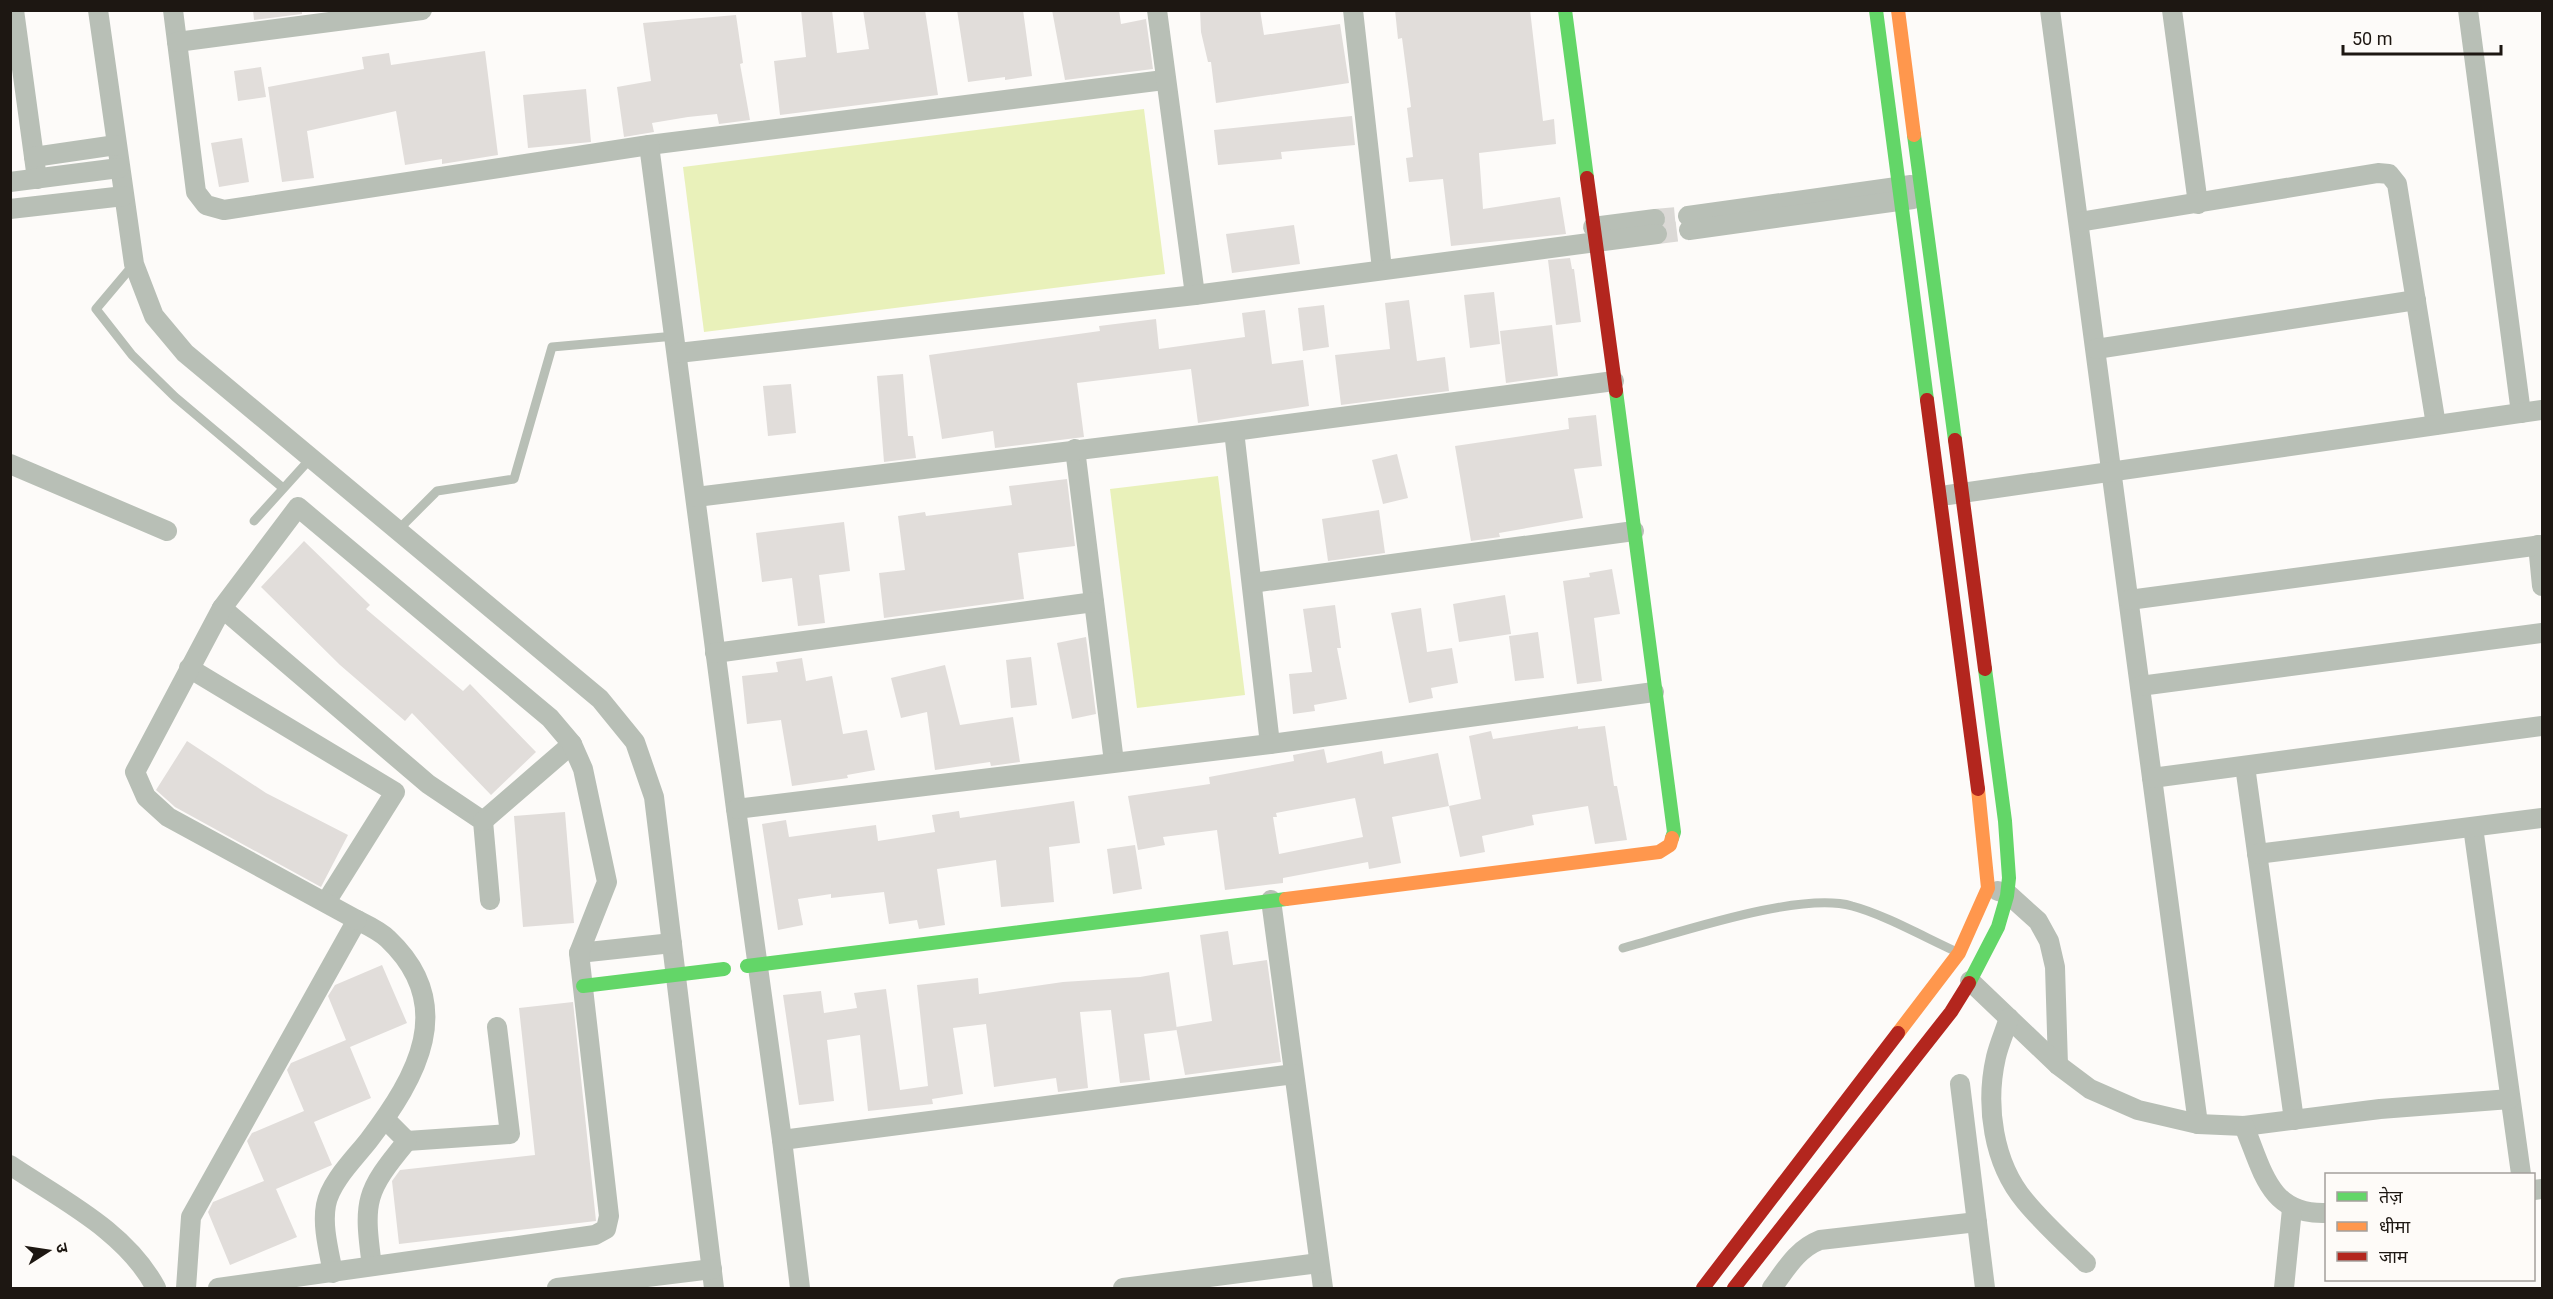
<svg xmlns="http://www.w3.org/2000/svg" width="2553" height="1299" font-family="Roboto,'Noto Sans Devanagari',sans-serif">
<style>
.green{fill:#e9f1ba}
.building{fill:#e1ddda;fill-rule:evenodd}
.lines{fill:none;stroke-linecap:round;stroke-linejoin:round}
.street-tunnel{stroke:#dbd9d6;stroke-width:20;stroke-dasharray:20 10;stroke-linecap:butt}
.lane{stroke:#b8bfb6;stroke-width:9}
.street{stroke:#b8bfb6;stroke-width:20}
.fast{stroke:#63d668;stroke-width:14}
.slow{stroke:#ff974d;stroke-width:14}
.jam{stroke:#b3261e;stroke-width:14}
</style>
<rect width="100%" height="100%" fill="#fdfbf9"/>
<g class="green">
<polygon points="1144,109 1165,274 704,332 683,167"/>
<polygon points="1218,476 1245,695 1137,708 1110,489"/>
</g>
<g class="building">
<polygon points="253,10 302,10 302,14 254,20"/>
<polygon points="801,10 832,10 837,53 869,49 863,10 925,10 938,95 780,115 774,61 806,57"/>
<polygon points="957,10 1023,10 1032,76 1005,80 1005,77 968,82"/>
<polygon points="1052,10 1119,10 1121,24 1146,19 1153,69 1065,80"/>
<polygon points="1200,10 1260,10 1264,35 1340,24 1349,83 1216,103 1211,62 1208,62 1201,32"/>
<polygon points="1395,10 1530,10 1543,121 1554,119 1556,144 1479,153 1483,209 1560,197 1566,234 1451,246 1443,179 1409,182 1406,158 1413,157 1407,108 1411,107 1402,38 1398,39"/>
<polygon points="736,15 743,63 740,64 750,120 719,124 717,114 688,117 652,123 654,132 624,137 617,87 651,81 643,23"/>
<polygon points="485,51 498,155 442,164 442,159 405,165 396,111 307,131 314,178 282,182 268,87 364,69 362,57 389,53 391,65"/>
<polygon points="261,67 266,97 238,101 234,71"/>
<polygon points="586,89 591,142 528,148 523,95"/>
<polygon points="1352,116 1355,145 1281,152 1282,159 1218,165 1214,130"/>
<polygon points="242,138 249,182 219,187 211,143"/>
<polygon points="1294,225 1300,264 1232,273 1226,234"/>
<polygon points="1570,258 1572,269 1574,269 1581,322 1556,325 1548,260"/>
<polygon points="1494,292 1500,344 1470,348 1464,295"/>
<polygon points="1409,300 1417,361 1445,357 1449,391 1341,405 1335,355 1390,349 1385,303"/>
<polygon points="1324,305 1329,347 1303,351 1298,308"/>
<polygon points="1265,310 1272,364 1303,360 1309,406 1198,423 1191,369 1077,383 1084,437 995,448 993,431 942,439 929,355 1100,331 1099,326 1156,319 1159,349 1245,337 1242,313"/>
<polygon points="1552,325 1558,376 1506,383 1500,331"/>
<polygon points="903,374 908,436 913,436 916,458 884,462 877,376"/>
<polygon points="791,384 796,433 768,436 763,386"/>
<polygon points="1596,415 1602,466 1574,469 1583,518 1499,533 1500,537 1471,541 1455,446 1569,429 1568,418"/>
<polygon points="1397,454 1408,498 1383,504 1372,460"/>
<polygon points="1067,479 1075,546 1018,553 1024,599 884,618 879,573 905,570 898,516 925,512 926,516 1012,505 1009,486"/>
<polygon points="1379,510 1385,553 1328,561 1322,519"/>
<polygon points="844,522 850,571 819,575 825,623 798,626 792,578 762,582 756,533"/>
<polygon points="304,541 370,605 366,609 463,691 470,684 536,752 491,795 412,713 405,721 340,665 261,587"/>
<polygon points="1612,569 1620,614 1594,618 1602,681 1577,684 1563,581 1590,577 1589,573"/>
<polygon points="1505,595 1511,634 1459,642 1453,604"/>
<polygon points="1335,605 1341,648 1337,648 1347,699 1314,705 1315,711 1293,714 1289,674 1312,672 1303,609"/>
<polygon points="1421,608 1427,652 1452,648 1458,683 1431,688 1433,698 1409,703 1391,613"/>
<polygon points="1538,632 1544,678 1515,681 1509,636"/>
<polygon points="1086,637 1096,714 1072,719 1057,643"/>
<polygon points="1031,657 1037,705 1011,708 1006,660"/>
<polygon points="802,658 806,681 832,676 843,734 867,730 875,770 847,775 848,778 792,786 781,720 747,724 742,676 778,672 776,662"/>
<polygon points="945,665 960,725 1013,717 1020,762 991,766 990,762 935,770 927,712 901,718 891,678"/>
<polygon points="1578,726 1578,729 1605,726 1614,786 1617,786 1627,840 1595,844 1588,806 1532,815 1534,825 1482,836 1485,852 1460,857 1449,806 1481,799 1469,736 1491,731 1493,739"/>
<polygon points="187,741 266,793 348,835 321,887 175,807 156,790"/>
<path d="M1324,749L1327,763L1382,751L1384,764L1438,753L1449,806L1392,817L1401,863L1369,869L1368,862L1283,878V883L1225,890L1217,830L1163,837L1165,845L1138,850L1128,796L1210,784L1209,777L1294,761L1293,755ZM1355,798L1363,837L1279,854L1273,817H1277L1276,813Z"/>
<polygon points="1074,801 1080,843 1049,847 1054,902 1001,907 996,860 937,869 945,925 919,929 917,920 889,924 884,892 831,898 831,894 798,899 803,925 778,930 762,824 786,820 789,837 876,825 878,841 935,832 932,815 959,811 960,818"/>
<polygon points="565,812 574,923 523,927 514,816"/>
<polygon points="1135,845 1142,889 1113,894 1107,849"/>
<polygon points="1228,931 1233,965 1267,960 1281,1062 1185,1075 1176,1027 1212,1021 1200,935"/>
<polygon points="382,965 407,1023 350,1047 371,1098 314,1122 332,1165 276,1189 297,1237 230,1265 208,1212 213,1202 264,1181 247,1141 252,1133 304,1111 287,1070 291,1063 346,1040 328,996 335,985"/>
<polygon points="1169,972 1177,1030 1144,1034 1150,1080 1120,1083 1111,1010 1080,1012 1088,1088 1058,1092 1056,1078 994,1087 986,1024 953,1028 963,1094 932,1099 933,1104 868,1111 860,1035 827,1040 834,1101 799,1105 783,995 821,991 824,1013 857,1008 854,993 886,989 900,1090 928,1086 917,985 978,978 979,994 1063,982 1140,977"/>
<polygon points="573,1002 596,1221 399,1244 392,1181 400,1170 535,1155 519,1008"/>
</g>
<g class="lines">
<g class="street-tunnel">
<polyline points="1655,219 1688,216"/>
<polyline points="1657,234 1689,230"/>
</g>
<g class="lane">
<polyline points="134,264 96,309 132,355 175,397 283,488"/>
<polyline points="254,521 311,458"/>
<polyline points="398,530 437,491 514,479 552,347 675,336"/>
<path d="M1623,948C1679,933 1799,891 1852,906C1883,914 1926,938 1957,952"/>
</g>
<g class="street">
<polyline points="14,10 37,179"/>
<polyline points="98,10 134,264 154,316 185,353 600,699 635,742 654,797 714,1288"/>
<polyline points="173,10 196,192 206,205 224,210 649,145 1164,80"/>
<polyline points="1157,10 1195,295"/>
<polyline points="1353,10 1382,269"/>
<polyline points="2050,10 2198,1124"/>
<polyline points="2172,10 2198,204"/>
<polyline points="2468,10 2521,413"/>
<polyline points="177,42 422,10"/>
<polyline points="649,145 736,809 782,1140 800,1288"/>
<polyline points="34,157 116,145"/>
<polyline points="10,182 119,168"/>
<polyline points="10,209 124,196"/>
<polyline points="1688,216 1911,185"/>
<polyline points="2079,222 2378,173 2389,174 2397,184 2436,425"/>
<polyline points="1593,227 1655,219"/>
<polyline points="1689,230 1913,199"/>
<polyline points="2096,349 2416,300"/>
<polyline points="678,353 1195,295 1657,234"/>
<polyline points="1234,431 1270,744"/>
<polyline points="1075,449 1114,762"/>
<polyline points="10,464 167,531"/>
<polyline points="1948,495 2542,410"/>
<polyline points="696,497 1234,431 1614,381"/>
<polyline points="2538,545 2542,586"/>
<polyline points="1252,583 1634,531"/>
<polyline points="2129,600 2542,545"/>
<polyline points="222,608 428,784 483,821 490,900"/>
<polyline points="715,653 1094,602"/>
<polyline points="189,668 395,792 326,902"/>
<polyline points="2140,686 2542,633"/>
<polyline points="2245,766 2294,1120"/>
<polyline points="2152,778 2542,726"/>
<polyline points="736,809 1270,744 1654,692"/>
<polyline points="483,821 572,744"/>
<polyline points="2473,827 2521,1174"/>
<polyline points="2257,854 2542,818"/>
<polyline points="1998,891 2008,894 2038,921 2049,941 2055,967 2058,1065"/>
<polyline points="1271,900 1323,1288"/>
<polyline points="579,953 672,943"/>
<polyline points="1970,981 2058,1065 2090,1089 2138,1110 2198,1124 2244,1126 2380,1109 2510,1099"/>
<path d="M2009,1018C2005,1031 1999,1044 1996,1057C1985,1105 1993,1163 2025,1201C2043,1223 2065,1243 2086,1263"/>
<polyline points="1960,1084 1985,1288"/>
<path d="M2244,1126C2263,1171 2269,1215 2326,1213"/>
<polyline points="782,1140 1294,1074"/>
<polyline points="407,1141 510,1134 497,1027"/>
<path d="M10,1165C62,1200 126,1231 156,1288"/>
<polyline points="2534,1190 2542,1189"/>
<path d="M372,1266C363,1200 365,1192 407,1141L385,1119"/>
<path d="M186,1288L191,1217L357,920C367,925 380,931 388,939C458,1005 417,1077 369,1140C355,1158 330,1182 326,1205C322,1226 329,1251 333,1273"/>
<polyline points="218,1288 595,1235 606,1229 609,1216 579,953 607,882 583,769 572,744 550,718 298,507 222,608 135,772 146,797 168,817 357,920"/>
<polyline points="557,1288 712,1269"/>
<polyline points="1123,1288 1319,1263"/>
<path d="M1772,1288C1786,1269 1797,1249 1820,1240L1977,1222"/>
<polyline points="2284,1288 2292,1209"/>
</g>
<g class="fast">
<polyline points="1565,10 1587,178"/>
<polyline points="1876,10 1927,400"/>
<polyline points="1914,135 1955,440"/>
<polyline points="1616,391 1674,832 1672,838"/>
<polyline points="747,966 1286,899"/>
<polyline points="1969,983 1998,927 2007,896 2009,878 2005,821 1985,669"/>
<polyline points="583,986 724,969"/>
</g>
<g class="slow">
<polyline points="1898,10 1914,135"/>
<polyline points="1286,899 1659,852 1670,845 1672,838"/>
<polyline points="1898,1033 1959,953 1988,888 1978,789"/>
</g>
<g class="jam">
<polyline points="1587,178 1616,391"/>
<polyline points="1927,400 1978,789"/>
<polyline points="1955,440 1985,669"/>
<polyline points="1703,1288 1898,1033"/>
<polyline points="1734,1288 1951,1012 1969,983"/>
</g>
</g>
<rect width="2553" height="1299" fill="none" stroke="#1d1712" stroke-width="24"/>
<rect x="2325" y="1173" width="210" height="108" fill="#fefbf8" stroke="#a4a09c" stroke-width="1.5"/>
<rect x="2337" y="1192" width="30" height="9" fill="#63d668" stroke="#a4a09c" stroke-width="1.5"/>
<text x="2379" y="1203" font-size="18" fill="#1d1712">तेज़</text>
<rect x="2337" y="1222" width="30" height="9" fill="#ff974d" stroke="#a4a09c" stroke-width="1.5"/>
<text x="2379" y="1233" font-size="18" fill="#1d1712">धीमा</text>
<rect x="2337" y="1252" width="30" height="9" fill="#b3261e" stroke="#a4a09c" stroke-width="1.5"/>
<text x="2379" y="1263" font-size="18" fill="#1d1712">जाम</text>
<g transform="translate(48 1251) rotate(78)" stroke="#fefbf8" stroke-width="4.5" paint-order="stroke">
<path d="M0-4.5L10 22L0 15L-10 22Z" fill="#1d1712"/>
<text y="-9" font-size="16" font-weight="bold" text-anchor="middle" fill="#1d1712">उ</text>
</g>
<path d="M2343 45v9h158v-9" fill="none" stroke="#1d1712" stroke-width="3"/>
<text x="2352" y="45" font-size="18" fill="#1d1712" stroke="#fefbf8" stroke-width="4.5" paint-order="stroke">50 m</text>
</svg>
